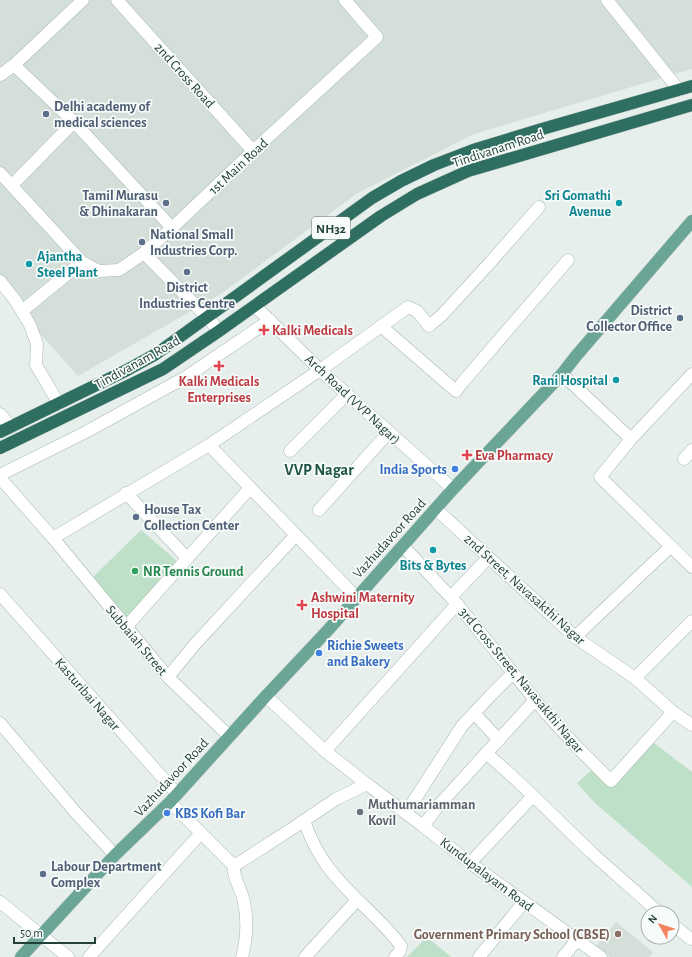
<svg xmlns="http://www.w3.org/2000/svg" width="692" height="957" font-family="'Alegreya Sans',sans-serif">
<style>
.built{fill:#d4dfda}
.green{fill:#bfe0c8}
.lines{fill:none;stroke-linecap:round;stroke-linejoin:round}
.minor-casing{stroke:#a8b8b2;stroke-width:13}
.major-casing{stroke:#c2cac8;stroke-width:13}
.highway-casing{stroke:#c2cac8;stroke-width:13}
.minor{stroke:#fff;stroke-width:12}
.major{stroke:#6aa596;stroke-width:12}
.highway{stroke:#2f6f62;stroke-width:12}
.service-dot{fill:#5c6f8a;stroke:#f7fbf9;stroke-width:1.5}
.culture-dot{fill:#0f9aa8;stroke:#f7fbf9;stroke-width:1.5}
.health-dot{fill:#e0444e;stroke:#f7fbf9;stroke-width:1.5}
.shop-dot{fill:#3f7fe0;stroke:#f7fbf9;stroke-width:1.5}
.leisure-dot{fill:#2e9e5b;stroke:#f7fbf9;stroke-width:1.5}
.worship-dot{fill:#6b7280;stroke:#f7fbf9;stroke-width:1.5}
.education-dot{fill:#8d6e63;stroke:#f7fbf9;stroke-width:1.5}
.labels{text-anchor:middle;stroke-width:3.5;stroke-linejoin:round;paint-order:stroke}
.shield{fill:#f7fbf9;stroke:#637a73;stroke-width:1}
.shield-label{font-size:13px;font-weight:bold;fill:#24423a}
.street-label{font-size:14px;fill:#24423a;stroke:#f7fbf9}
.service-label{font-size:14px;font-weight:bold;fill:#4e5e75;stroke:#f7fbf9;text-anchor:start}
.culture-label{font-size:14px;font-weight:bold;fill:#0d838f;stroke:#f7fbf9;text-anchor:end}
.health-label{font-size:14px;font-weight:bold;fill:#be3a42;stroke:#f7fbf9;text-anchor:start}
.shop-label{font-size:14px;font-weight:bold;fill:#366cbe;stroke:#f7fbf9;text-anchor:start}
.leisure-label{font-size:14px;font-weight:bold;fill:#27864d;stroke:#f7fbf9;text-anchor:start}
.worship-label{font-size:14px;font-weight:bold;fill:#5b616d;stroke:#f7fbf9;text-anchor:start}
.education-label{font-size:14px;font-weight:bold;fill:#785e54;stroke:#f7fbf9;text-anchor:end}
.quarter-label{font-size:16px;font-weight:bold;fill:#1f5548;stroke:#f7fbf9}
</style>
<rect width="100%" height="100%" fill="#e6efeb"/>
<g class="built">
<polygon points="0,0 692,0 692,69 474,134 356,194 221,294 78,376 0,289"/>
<polygon points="616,922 653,952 649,957 610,957 596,946"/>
</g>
<g class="green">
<polygon points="141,530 178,562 126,618 91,579"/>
<polygon points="654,743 692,772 692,887 595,803 577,783 601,762 619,781 646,749"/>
<polygon points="427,937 451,957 407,957"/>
</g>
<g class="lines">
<g class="minor-casing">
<g id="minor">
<polyline points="117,0 253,151"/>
<polyline points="607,0 679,90"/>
<polyline points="14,65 74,122 172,228"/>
<polyline points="0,75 14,65 83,0"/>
<polyline points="0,173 82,262 99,271 119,270 144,253"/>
<polyline points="12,185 74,122"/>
<polyline points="0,281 15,300 30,325 37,344 36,365 59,404"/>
<polyline points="255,306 320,370 453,489"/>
<polyline points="22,311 82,262"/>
<polyline points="381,326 456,391 462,383 568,260"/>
<polyline points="219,331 208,318 144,253 172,228 253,151 377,37 345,0"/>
<polyline points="562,374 631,439"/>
<polyline points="692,374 631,439 600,477 692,567"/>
<polyline points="0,414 11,427"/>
<polyline points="209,445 356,597"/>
<polyline points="290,451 347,394"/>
<polyline points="684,459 692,450"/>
<polyline points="0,475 84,433 186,377 270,320"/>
<polyline points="0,478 53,538 209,445 320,370 408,307 417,311 429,326 442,315 487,266 539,207"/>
<polyline points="126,493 187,558"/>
<polyline points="436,509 575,637 635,678 673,712 692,725"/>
<polyline points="319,510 389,432"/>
<polyline points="53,538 168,677 229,736"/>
<polyline points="403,546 457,604 545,712 576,746 611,781 673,712"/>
<polyline points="0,594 177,794"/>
<polyline points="451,597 488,558"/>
<polyline points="126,627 250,488"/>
<polyline points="575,637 670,547"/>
<polyline points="168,677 196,643 296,535"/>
<polyline points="635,678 692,621"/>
<polyline points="266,696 325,751 367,784 423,826 470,863 601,957"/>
<polyline points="474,713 499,740"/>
<polyline points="0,723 76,813 115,855"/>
<polyline points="325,751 457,604"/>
<path d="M486,753C524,785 557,820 593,854C615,874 638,893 659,913"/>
<path d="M170,802L234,866C233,879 240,886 243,898C248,918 247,938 242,957"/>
<polyline points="406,813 462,726 490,696 513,673"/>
<path d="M304,821C310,837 317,853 328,867C349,896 380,917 401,946L400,951L395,957"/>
<polyline points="423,826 439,805 535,700"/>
<polyline points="470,863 533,796"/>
<polyline points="234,866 290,830 336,799 367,784"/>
<polyline points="0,902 68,957"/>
<polyline points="672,924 691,939"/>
<polyline points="89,957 201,833"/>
<polyline points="305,957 357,900"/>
<polyline points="479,957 524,902"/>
<polyline points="563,957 577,940"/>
</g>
</g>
<g class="major-casing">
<polyline id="major" points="21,957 115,855 170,802 266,696 329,629 453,489 562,374 576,356 692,221"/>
</g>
<g class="highway-casing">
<g id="highway">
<polyline points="0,432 127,370 156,354 372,198 401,181 434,165 473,150 542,129 692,86"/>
<polyline points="0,448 163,369 219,331 381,216 417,194 468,171 692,105"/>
</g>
</g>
<use href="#minor" class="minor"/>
<use href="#major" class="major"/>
<use href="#highway" class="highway"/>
</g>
<g class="service-dot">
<circle cx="46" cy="114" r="4"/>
<circle cx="166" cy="203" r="4"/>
<circle cx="142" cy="242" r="4"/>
<circle cx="187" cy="272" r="4"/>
<circle cx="680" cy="318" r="4"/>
<circle cx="136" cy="517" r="4"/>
<circle cx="43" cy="874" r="4"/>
</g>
<g class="culture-dot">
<circle cx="619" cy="203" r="4"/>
<circle cx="29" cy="264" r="4"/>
<circle cx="616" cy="380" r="4"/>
<circle cx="433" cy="550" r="4"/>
</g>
<g class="health-dot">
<path d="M262 324h4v4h4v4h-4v4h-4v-4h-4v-4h4z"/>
<path d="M217 360h4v4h4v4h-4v4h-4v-4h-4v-4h4z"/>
<path d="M465 449h4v4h4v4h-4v4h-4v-4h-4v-4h4z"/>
<path d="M300 599h4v4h4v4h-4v4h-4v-4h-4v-4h4z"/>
</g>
<g class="shop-dot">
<circle cx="455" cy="469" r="4"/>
<circle cx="319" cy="653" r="4"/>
<circle cx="167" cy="813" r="4"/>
</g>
<circle class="leisure-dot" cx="135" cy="571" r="4"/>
<circle class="worship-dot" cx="360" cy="812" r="4"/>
<circle class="education-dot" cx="618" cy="934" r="4"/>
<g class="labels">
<rect class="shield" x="312" y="217" width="38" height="22" rx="3"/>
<g class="shield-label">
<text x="331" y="233">NH32</text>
</g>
<g class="street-label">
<text transform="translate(185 75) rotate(48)" y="5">2nd Cross Road</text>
<text transform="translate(498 148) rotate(-18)" y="5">Tindivanam Road</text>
<text transform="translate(238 166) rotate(-43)" y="5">1st Main Road</text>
<text transform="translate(137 362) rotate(-29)" y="5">Tindivanam Road</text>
<text transform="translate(353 399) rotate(43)" y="5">Arch Road (VVP Nagar)</text>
<text transform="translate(389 538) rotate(-48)" y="5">Vazhudavoor Road</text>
<text transform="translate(525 589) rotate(42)" y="5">2nd Street, Navasakthi Nagar</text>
<text transform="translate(137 640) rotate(50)" y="5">Subbaiah Street</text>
<text transform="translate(522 680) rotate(50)" y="5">3rd Cross Street, Navasakthi Nagar</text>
<text transform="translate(88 694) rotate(49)" y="5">Kasturibai Nagar</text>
<text transform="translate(171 777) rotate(-47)" y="5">Vazhudavoor Road</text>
<text transform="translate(487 874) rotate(37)" y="5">Kundupalayam Road</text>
</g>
<g class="service-label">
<text x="54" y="111">Delhi academy of<tspan x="54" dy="16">medical sciences</tspan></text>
<text x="158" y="200" text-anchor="end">Tamil Murasu<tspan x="158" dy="16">&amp; Dhinakaran</tspan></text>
<text x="150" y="239">National Small<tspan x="150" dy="16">Industries Corp.</tspan></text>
<text x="187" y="292" text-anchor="middle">District<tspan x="187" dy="16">Industries Centre</tspan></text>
<text x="672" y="315" text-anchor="end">District<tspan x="672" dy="16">Collector Office</tspan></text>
<text x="144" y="514">House Tax<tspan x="144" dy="16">Collection Center</tspan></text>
<text x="51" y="871">Labour Department<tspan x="51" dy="16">Complex</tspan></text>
</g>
<g class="culture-label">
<text x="611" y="200">Sri Gomathi<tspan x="611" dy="16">Avenue</tspan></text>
<text x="37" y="261" text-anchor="start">Ajantha<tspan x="37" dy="16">Steel Plant</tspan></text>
<text x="608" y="385">Rani Hospital</text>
<text x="433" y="570" text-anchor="middle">Bits &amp; Bytes</text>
</g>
<g class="health-label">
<text x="272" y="335">Kalki Medicals</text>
<text x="219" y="386" text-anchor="middle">Kalki Medicals<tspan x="219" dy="16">Enterprises</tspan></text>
<text x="475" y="460">Eva Pharmacy</text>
<text x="311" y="602">Ashwini Maternity<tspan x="311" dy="16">Hospital</tspan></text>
</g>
<g class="shop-label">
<text x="447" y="474" text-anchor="end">India Sports</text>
<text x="327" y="650">Richie Sweets<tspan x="327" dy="16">and Bakery</tspan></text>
<text x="175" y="818">KBS Kofi Bar</text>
</g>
<g class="leisure-label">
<text x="143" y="576">NR Tennis Ground</text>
</g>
<g class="worship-label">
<text x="368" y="809">Muthumariamman<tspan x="368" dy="16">Kovil</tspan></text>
</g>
<g class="education-label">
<text x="610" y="939">Government Primary School (CBSE)</text>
</g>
<g class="quarter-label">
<text x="319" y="475">VVP Nagar</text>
</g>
</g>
<g transform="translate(660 925) rotate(309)"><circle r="19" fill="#f7fbf9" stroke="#a3b1ad"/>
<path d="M0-3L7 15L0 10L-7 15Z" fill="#f4845f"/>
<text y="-6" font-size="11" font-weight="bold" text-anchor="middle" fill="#24423a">N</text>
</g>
<path d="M14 937v6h81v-6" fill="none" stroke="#24423a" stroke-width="2"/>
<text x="20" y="937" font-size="12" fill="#24423a" stroke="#f7fbf9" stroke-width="3" paint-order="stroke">50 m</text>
</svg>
